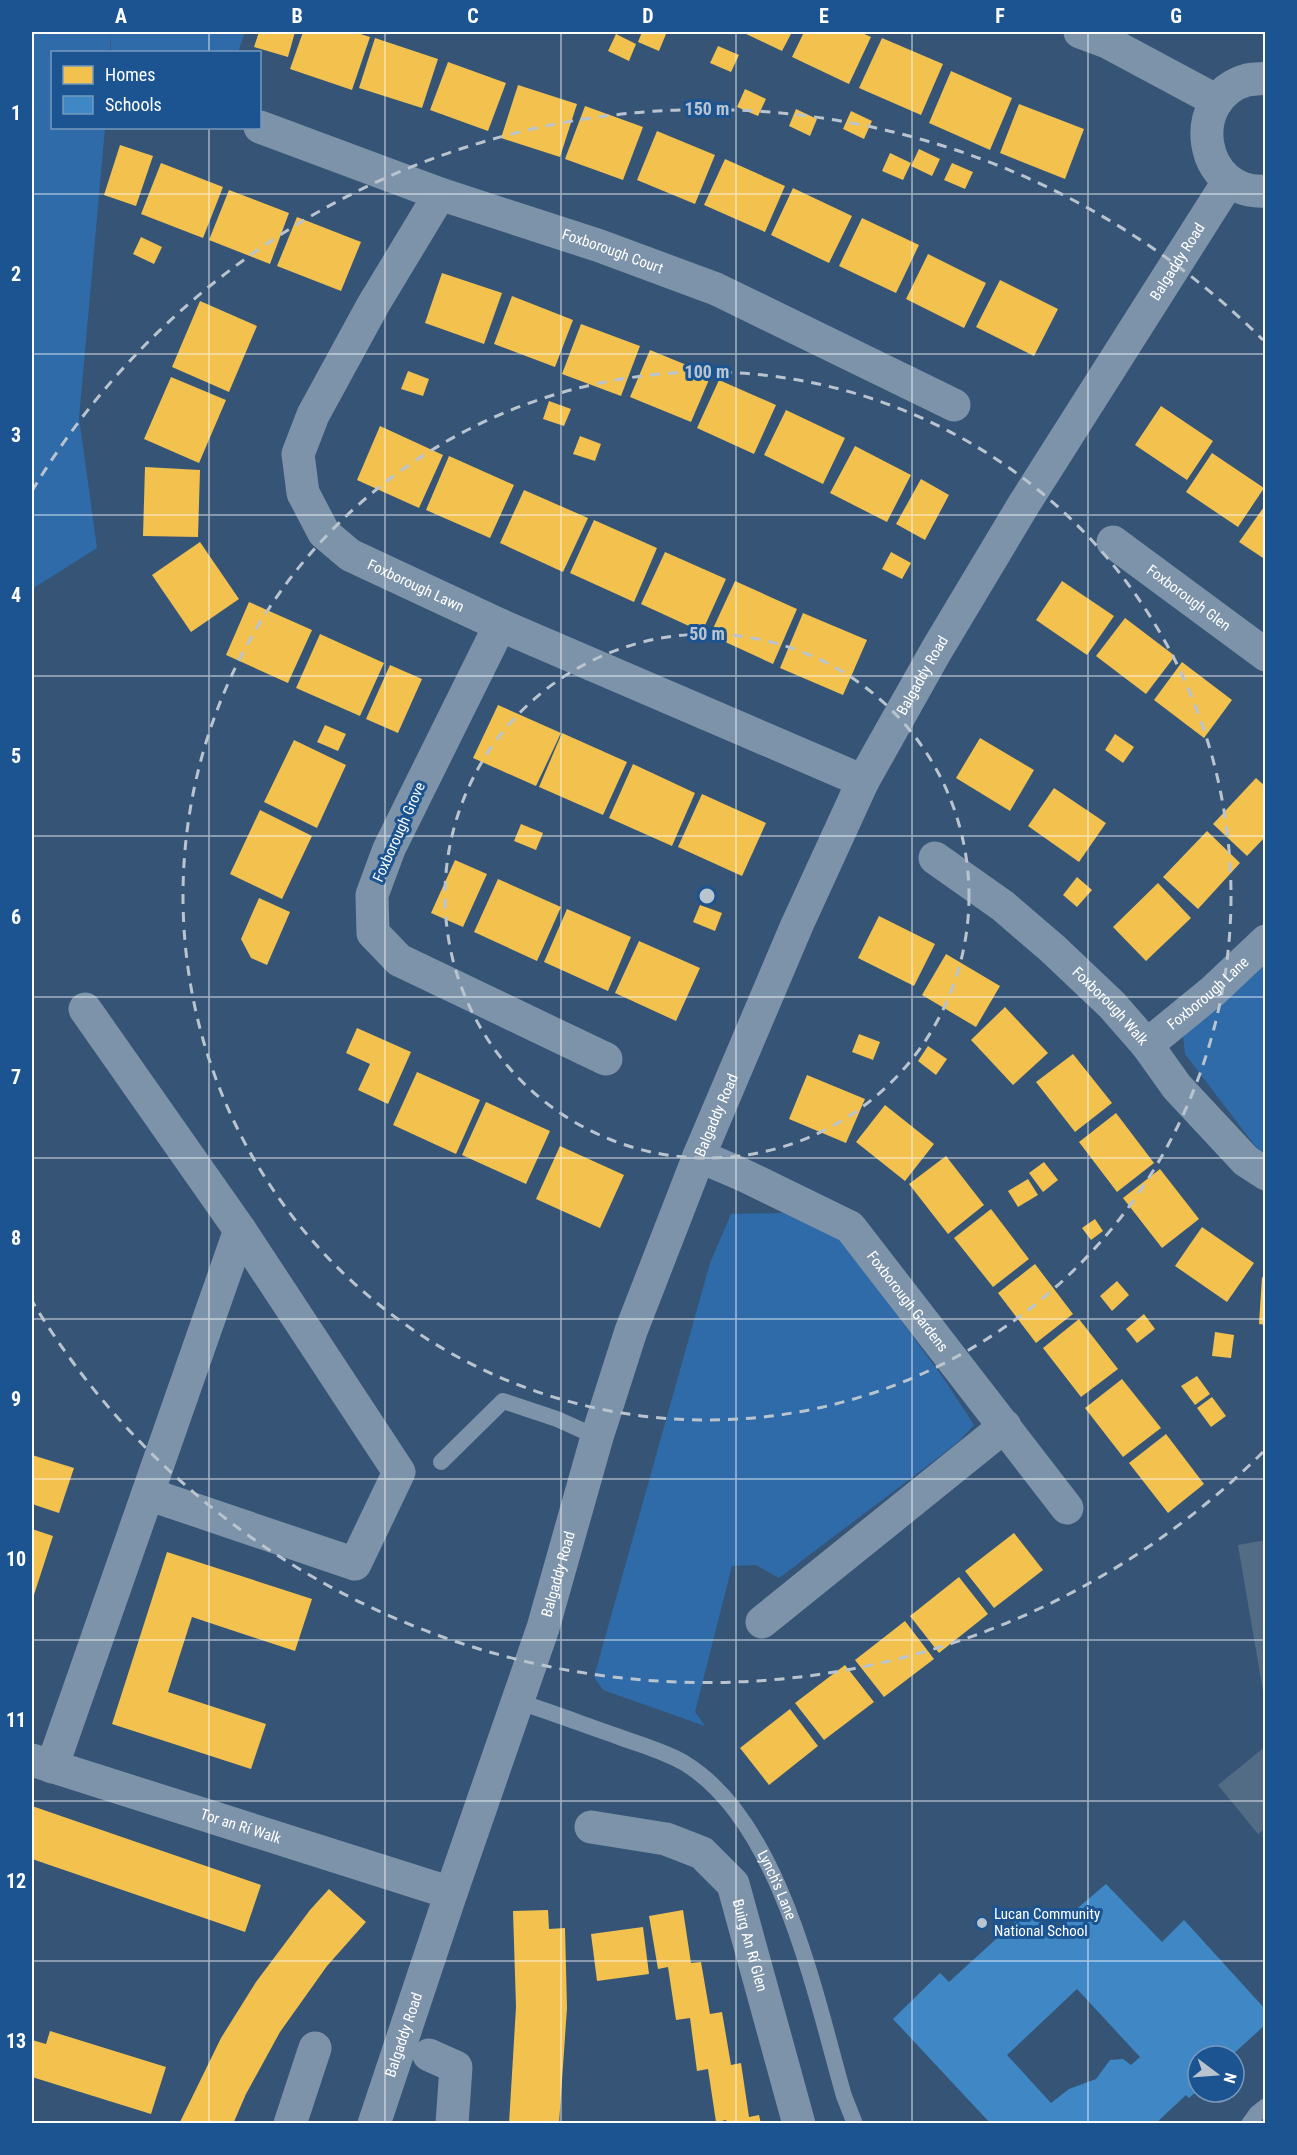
<svg xmlns="http://www.w3.org/2000/svg" width="1297" height="2155" font-family="'Roboto Condensed',sans-serif">
<style>
.green{fill:#2f6ba8}
.homes{fill:#f2c14e}
.schools{fill:#3f88c5;fill-rule:evenodd}
.building{fill:#536c86}
.lines{fill:none;stroke-linecap:round;stroke-linejoin:round}
.service{stroke:#7d93a9;stroke-width:16}
.minor{stroke:#7d93a9;stroke-width:33}
.tertiary{stroke:#7d93a9;stroke-width:33}
.grid{fill:none;stroke:#fff;stroke-width:1.5;stroke-opacity:0.55}
.ring{fill:none;stroke:#b9c4cf;stroke-width:3;stroke-dasharray:10 8}
.poi-dot{fill:#b9c4cf;stroke:#1b5491;stroke-width:2}
.labels{text-anchor:middle;stroke-width:6;stroke-linejoin:round;paint-order:stroke}
.street-label{font-size:15px;fill:#fff;stroke:#1b5491}
.poi-label{font-size:15px;fill:#fff;stroke:#1b5491;text-anchor:start}
.centre{fill:#b9c4cf;stroke:#1b5491;stroke-width:3}
.ring-label{font-size:18px;text-anchor:middle;font-weight:bold;fill:#b9c4cf;stroke:#1b5491;stroke-width:6;stroke-linejoin:round;paint-order:stroke}
.neatline{fill:none;stroke:#fff;stroke-width:2}
.grid-label{font-size:20px;text-anchor:middle;font-weight:bold;fill:#fff}
</style>
<rect width="100%" height="100%" fill="#365576"/>
<g class="green">
<polygon points="32,32 245,32 238,52 111,52 110,34 110,52 52,52 52,128 105,128 79,418 97,548 32,589"/>
<polygon points="1265,954 1265,1156 1259,1151 1185,1054 1183,1035"/>
<polygon points="783,1213 841,1239 944,1379 974,1425 960,1440 939,1457 779,1578 756,1565 732,1566 695,1712 705,1726 603,1690 594,1677 710,1263 731,1214"/>
</g>
<g class="homes">
<polygon points="259,32 295,32 288,57 254,47"/>
<polygon points="303,32 354,32 370,37 352,90 290,69"/>
<polygon points="642,32 660,32 666,34 659,51 638,42"/>
<polygon points="742,32 792,32 782,51"/>
<polygon points="804,32 860,32 871,37 849,84 792,57"/>
<polygon points="616,34 636,44 629,61 608,51"/>
<polygon points="375,38 438,59 422,108 359,88"/>
<polygon points="882,38 943,64 921,115 859,88"/>
<polygon points="718,46 739,55 731,72 710,63"/>
<polygon points="448,62 506,83 488,131 430,110"/>
<polygon points="951,71 1012,98 990,150 929,123"/>
<polygon points="518,85 577,104 560,157 501,138"/>
<polygon points="745,89 766,99 758,116 737,107"/>
<polygon points="1019,104 1084,129 1065,179 1000,153"/>
<polygon points="585,106 643,127 623,180 565,159"/>
<polygon points="796,109 817,119 810,136 789,126"/>
<polygon points="851,111 872,121 864,139 843,129"/>
<polygon points="657,131 715,155 695,204 637,180"/>
<polygon points="120,145 153,156 136,206 104,195"/>
<polygon points="919,149 940,159 932,176 911,166"/>
<polygon points="890,153 911,163 903,180 882,171"/>
<polygon points="725,159 785,186 765,232 704,205"/>
<polygon points="161,163 223,187 203,238 141,214"/>
<polygon points="952,163 973,172 965,189 944,180"/>
<polygon points="793,188 852,216 829,263 771,235"/>
<polygon points="229,190 289,213 270,264 209,240"/>
<polygon points="297,217 361,242 341,291 277,266"/>
<polygon points="862,218 919,245 896,293 839,266"/>
<polygon points="141,237 162,247 154,264 133,254"/>
<polygon points="928,254 986,283 964,328 906,299"/>
<polygon points="442,273 502,293 484,344 425,323"/>
<polygon points="1000,280 1058,309 1034,356 976,327"/>
<polygon points="512,296 573,320 555,367 494,344"/>
<polygon points="200,301 257,326 229,392 172,367"/>
<polygon points="581,324 640,346 621,396 562,374"/>
<polygon points="650,350 711,375 691,422 630,397"/>
<polygon points="408,371 429,379 423,396 401,389"/>
<polygon points="171,377 226,400 199,463 144,439"/>
<polygon points="719,380 776,405 754,454 697,428"/>
<polygon points="549,401 571,409 564,426 543,419"/>
<polygon points="1161,406 1213,441 1187,480 1135,445"/>
<polygon points="786,410 845,438 823,484 764,455"/>
<polygon points="380,426 443,455 419,508 357,480"/>
<polygon points="580,436 601,444 595,461 573,454"/>
<polygon points="855,446 911,475 887,522 830,493"/>
<polygon points="1212,453 1264,488 1238,527 1186,492"/>
<polygon points="449,456 514,485 490,538 426,510"/>
<polygon points="145,467 200,470 198,537 143,536"/>
<polygon points="921,479 949,495 925,540 896,524"/>
<polygon points="524,490 588,518 563,572 500,543"/>
<polygon points="1266,504 1266,560 1239,542"/>
<polygon points="594,520 657,548 634,602 570,573"/>
<polygon points="200,542 239,599 191,632 152,575"/>
<polygon points="665,552 726,579 702,632 641,604"/>
<polygon points="891,552 911,563 902,579 882,569"/>
<polygon points="735,581 797,609 773,664 710,635"/>
<polygon points="1062,581 1114,616 1087,655 1036,620"/>
<polygon points="249,602 312,630 288,683 226,655"/>
<polygon points="803,613 867,640 843,695 780,668"/>
<polygon points="1125,618 1175,656 1146,694 1096,656"/>
<polygon points="320,634 384,663 360,716 296,688"/>
<polygon points="1182,662 1232,700 1204,738 1154,700"/>
<polygon points="390,665 422,679 398,733 366,719"/>
<polygon points="498,705 561,733 536,786 473,758"/>
<polygon points="325,725 346,734 338,751 317,742"/>
<polygon points="562,733 627,762 603,815 539,787"/>
<polygon points="1115,734 1134,747 1123,763 1105,750"/>
<polygon points="980,738 1034,770 1010,811 956,778"/>
<polygon points="294,740 346,765 317,828 264,802"/>
<polygon points="633,764 695,793 672,846 609,818"/>
<polygon points="1256,778 1266,787 1266,836 1247,856 1213,824"/>
<polygon points="1054,788 1106,823 1079,862 1028,826"/>
<polygon points="702,794 766,823 742,876 678,847"/>
<polygon points="260,810 312,836 282,899 230,874"/>
<polygon points="521,824 543,833 536,850 514,841"/>
<polygon points="1207,831 1240,863 1198,909 1163,877"/>
<polygon points="455,860 487,874 463,927 431,913"/>
<polygon points="1077,877 1092,890 1077,907 1063,895"/>
<polygon points="498,879 561,907 537,961 474,932"/>
<polygon points="1158,883 1191,918 1146,961 1113,927"/>
<polygon points="259,898 290,912 267,965 251,958 241,939"/>
<polygon points="700,905 722,913 715,931 693,922"/>
<polygon points="567,909 631,937 608,991 544,962"/>
<polygon points="879,916 935,944 914,986 858,958"/>
<polygon points="639,941 700,968 676,1021 615,993"/>
<polygon points="946,954 1000,986 976,1027 922,995"/>
<polygon points="1005,1007 1048,1053 1013,1085 971,1040"/>
<polygon points="357,1028 411,1052 388,1104 358,1090 370,1064 346,1053"/>
<polygon points="859,1034 880,1042 873,1060 852,1052"/>
<polygon points="928,1046 947,1059 936,1075 918,1061"/>
<polygon points="1073,1054 1112,1103 1075,1132 1036,1082"/>
<polygon points="417,1072 480,1100 456,1154 393,1125"/>
<polygon points="807,1075 865,1099 846,1143 789,1119"/>
<polygon points="486,1102 550,1131 526,1184 462,1155"/>
<polygon points="885,1105 934,1144 905,1181 856,1142"/>
<polygon points="1116,1113 1154,1163 1117,1192 1079,1142"/>
<polygon points="560,1146 624,1175 600,1228 536,1199"/>
<polygon points="946,1156 984,1205 948,1234 909,1184"/>
<polygon points="1044,1162 1058,1180 1043,1192 1029,1173"/>
<polygon points="1160,1169 1199,1219 1162,1248 1123,1198"/>
<polygon points="1028,1179 1038,1195 1018,1207 1008,1191"/>
<polygon points="991,1209 1029,1259 993,1287 954,1238"/>
<polygon points="1095,1219 1103,1231 1091,1240 1082,1228"/>
<polygon points="1202,1227 1254,1263 1227,1302 1175,1266"/>
<polygon points="1035,1264 1073,1314 1036,1343 998,1293"/>
<polygon points="1262,1277 1266,1278 1266,1325 1259,1324"/>
<polygon points="1117,1281 1129,1295 1112,1311 1100,1296"/>
<polygon points="1144,1314 1155,1329 1137,1343 1126,1329"/>
<polygon points="1079,1319 1118,1369 1081,1397 1043,1348"/>
<polygon points="1215,1332 1234,1335 1231,1358 1212,1356"/>
<polygon points="1197,1376 1210,1394 1195,1405 1181,1386"/>
<polygon points="1122,1379 1161,1428 1123,1457 1085,1408"/>
<polygon points="1212,1397 1226,1416 1211,1427 1197,1408"/>
<polygon points="1166,1434 1204,1484 1168,1513 1129,1463"/>
<polygon points="32,1455 74,1468 59,1513 32,1504"/>
<polygon points="32,1529 53,1536 32,1601"/>
<polygon points="1014,1533 1043,1570 994,1608 965,1571"/>
<polygon points="167,1552 312,1599 295,1651 192,1617 168,1692 266,1724 251,1769 112,1724"/>
<polygon points="959,1577 988,1614 939,1653 910,1616"/>
<polygon points="905,1621 934,1659 884,1697 855,1660"/>
<polygon points="845,1665 874,1702 824,1740 795,1703"/>
<polygon points="790,1709 818,1746 769,1785 740,1748"/>
<polygon points="32,1806 261,1885 245,1932 32,1859"/>
<polygon points="329,1889 366,1922 327,1966 280,2032 246,2094 233,2124 179,2124 221,2038 256,1982 310,1910"/>
<polygon points="548,1910 549,1929 565,1928 567,2008 559,2124 509,2124 516,2007 513,1911"/>
<polygon points="683,1910 691,1963 701,1962 710,2014 722,2012 731,2065 741,2063 749,2117 759,2115 761,2124 727,2124 726,2120 716,2122 708,2069 697,2071 690,2018 676,2020 668,1967 658,1969 649,1916"/>
<polygon points="643,1927 649,1974 597,1981 591,1934"/>
<polygon points="50,2031 166,2067 151,2114 32,2077 32,2040 46,2044"/>
</g>
<path class="schools" d="M1106,1884L1162,1942L1184,1920L1266,2010V2024L1231,2056H1198V2090L1189,2098L1186,2095L1155,2124H991L893,2019L940,1973L949,1982L1028,1910L1052,1935L1068,1921L1066,1918ZM1077,1989L1140,2057L1131,2065L1123,2059L1110,2060L1096,2079L1069,2089L1051,2103L1007,2055Z"/>
<g class="building">
<polygon points="1266,1540 1266,1697 1264,1697 1238,1545"/>
<polygon points="1266,1746 1266,1828 1258,1834 1218,1785"/>
</g>
<g class="lines">
<g class="service">
<polyline points="441,1462 503,1401 557,1419 597,1437"/>
<path id="s1" d="M519,1702C551,1712 582,1724 614,1735C637,1744 665,1751 686,1764C781,1823 815,1995 844,2096L855,2124"/>
<polyline points="1249,2124 1257,2113 1266,2106"/>
</g>
<g class="minor">
<polyline points="1080,32 1107,42 1217,101"/>
<path id="s2" d="M260,127L440,194L600,246L716,289L954,405"/>
<path id="s3" d="M440,194L373,305L313,415L298,454L303,493L324,533L350,555L500,625L863,781"/>
<path id="s4" d="M1113,542L1266,655"/>
<polyline points="500,625 389,849 372,895 373,933 399,960 606,1059"/>
<path id="s5" d="M935,858L1003,906L1053,949L1112,1005L1147,1045L1177,1087L1246,1161L1266,1174"/>
<polyline points="85,1009 240,1230 399,1472 355,1564 148,1494"/>
<path id="s6" d="M1147,1045L1213,991L1266,941"/>
<path id="s7" d="M699,1156L741,1174L850,1227L1067,1508"/>
<polyline points="762,1622 1005,1426"/>
<path id="s8" d="M32,1760L451,1893"/>
<polyline points="52,1767 240,1230"/>
<path id="s9" d="M591,1827L666,1839L702,1853L733,1884L799,2124"/>
<polyline points="429,2055 456,2067 452,2124"/>
<polyline points="290,2124 315,2048"/>
</g>
<g class="tertiary">
<path d="M1266,78C1260,79 1252,79 1247,80C1184,98 1199,196 1266,191"/>
<path id="s10" d="M374,2124L451,1893L543,1628L597,1437L631,1331L699,1156L797,925L863,781L936,651L1024,504L1228,182"/>
</g>
</g>
<path class="grid" d="M209,32V52M385,32V2124M561,32V2124M736,32V2124M912,32V2124M1088,32V2124M209,128V2124M32,194H1266M32,354H1266M32,515H1266M32,676H1266M32,836H1266M32,997H1266M32,1158H1266M32,1319H1266M32,1479H1266M32,1640H1266M32,1801H1266M32,1961H1266"/>
<g class="ring">
<circle cx="707" cy="896" r="262"/>
<circle cx="707" cy="896" r="524"/>
<path d="M1263 1452A787 787 0 0 1 32 1301M32 491A787 787 0 0 1 1263 340"/>
</g>
<circle class="poi-dot" cx="982" cy="1923" r="6"/>
<g class="labels">
<g class="street-label">
<text dy="5" stroke="none"><textPath href="#s2" startOffset="374">Foxborough Court</textPath></text>
<text dy="5" stroke="none"><textPath href="#s10" startOffset="2038">Balgaddy Road</textPath></text>
<text dy="5" stroke="none"><textPath href="#s3" startOffset="488">Foxborough Lawn</textPath></text>
<text dy="5" stroke="none"><textPath href="#s4" startOffset="94">Foxborough Glen</textPath></text>
<text dy="5" stroke="none"><textPath href="#s10" startOffset="1552">Balgaddy Road</textPath></text>
<text transform="translate(399 832) rotate(-66)" y="5">Foxborough Grove</text>
<text dy="5" stroke="none"><textPath href="#s6" startOffset="80">Foxborough Lane</textPath></text>
<text dy="5" stroke="none"><textPath href="#s5" startOffset="230">Foxborough Walk</textPath></text>
<text dy="5" stroke="none"><textPath href="#s10" startOffset="1066">Balgaddy Road</textPath></text>
<text dy="5" stroke="none"><textPath href="#s7" startOffset="261">Foxborough Gardens</textPath></text>
<text dy="5" stroke="none"><textPath href="#s10" startOffset="580">Balgaddy Road</textPath></text>
<text dy="5" stroke="none"><textPath href="#s8" startOffset="219">Tor an Rí Walk</textPath></text>
<text dy="5" stroke="none"><textPath href="#s1" startOffset="332">Lynch's Lane</textPath></text>
<text dy="5" stroke="none"><textPath href="#s9" startOffset="222">Buirg An Rí Glen</textPath></text>
<text dy="5" stroke="none"><textPath href="#s10" startOffset="94">Balgaddy Road</textPath></text>
</g>
<g class="poi-label">
<text x="994" y="1919">Lucan Community<tspan x="994" dy="17">National School</tspan></text>
</g>
</g>
<circle cx="707" cy="896" r="9" class="centre"/>
<g class="ring-label">
<text x="707" y="115">150 m</text>
<text x="707" y="378">100 m</text>
<text x="707" y="640">50 m</text>
</g>
<rect width="1297" height="2155" fill="none" stroke="#1b5491" stroke-width="66"/>
<rect x="51" y="51" width="210" height="78" fill="#1b5491" stroke="#7698bd" stroke-width="1.5"/>
<rect x="63" y="66" width="30" height="18" fill="#f2c14e" stroke="#7698bd" stroke-width="1.5"/>
<text x="105" y="81" font-size="18" fill="#ffffff">Homes</text>
<rect x="63" y="96" width="30" height="18" fill="#3f88c5" stroke="#7698bd" stroke-width="1.5"/>
<text x="105" y="111" font-size="18" fill="#ffffff">Schools</text>
<g transform="translate(1216 2074) rotate(106)"><circle r="28" fill="#1b5491" stroke="#7698bd" stroke-width="1.5"/>
<path d="M0-4.5L10 22L0 15L-10 22Z" fill="#b9c4cf"/>
<text y="-9" font-size="16" font-weight="bold" text-anchor="middle" fill="#ffffff">N</text>
</g>
<rect x="33" y="33" width="1231" height="2089" class="neatline"/>
<g class="grid-label">
<text x="121" y="23">A</text>
<text x="297" y="23">B</text>
<text x="473" y="23">C</text>
<text x="648" y="23">D</text>
<text x="824" y="23">E</text>
<text x="1000" y="23">F</text>
<text x="1176" y="23">G</text>
<text x="16" y="120">1</text>
<text x="16" y="281">2</text>
<text x="16" y="442">3</text>
<text x="16" y="602">4</text>
<text x="16" y="763">5</text>
<text x="16" y="924">6</text>
<text x="16" y="1084">7</text>
<text x="16" y="1245">8</text>
<text x="16" y="1406">9</text>
<text x="16" y="1566">10</text>
<text x="16" y="1727">11</text>
<text x="16" y="1888">12</text>
<text x="16" y="2048">13</text>
</g>
</svg>
